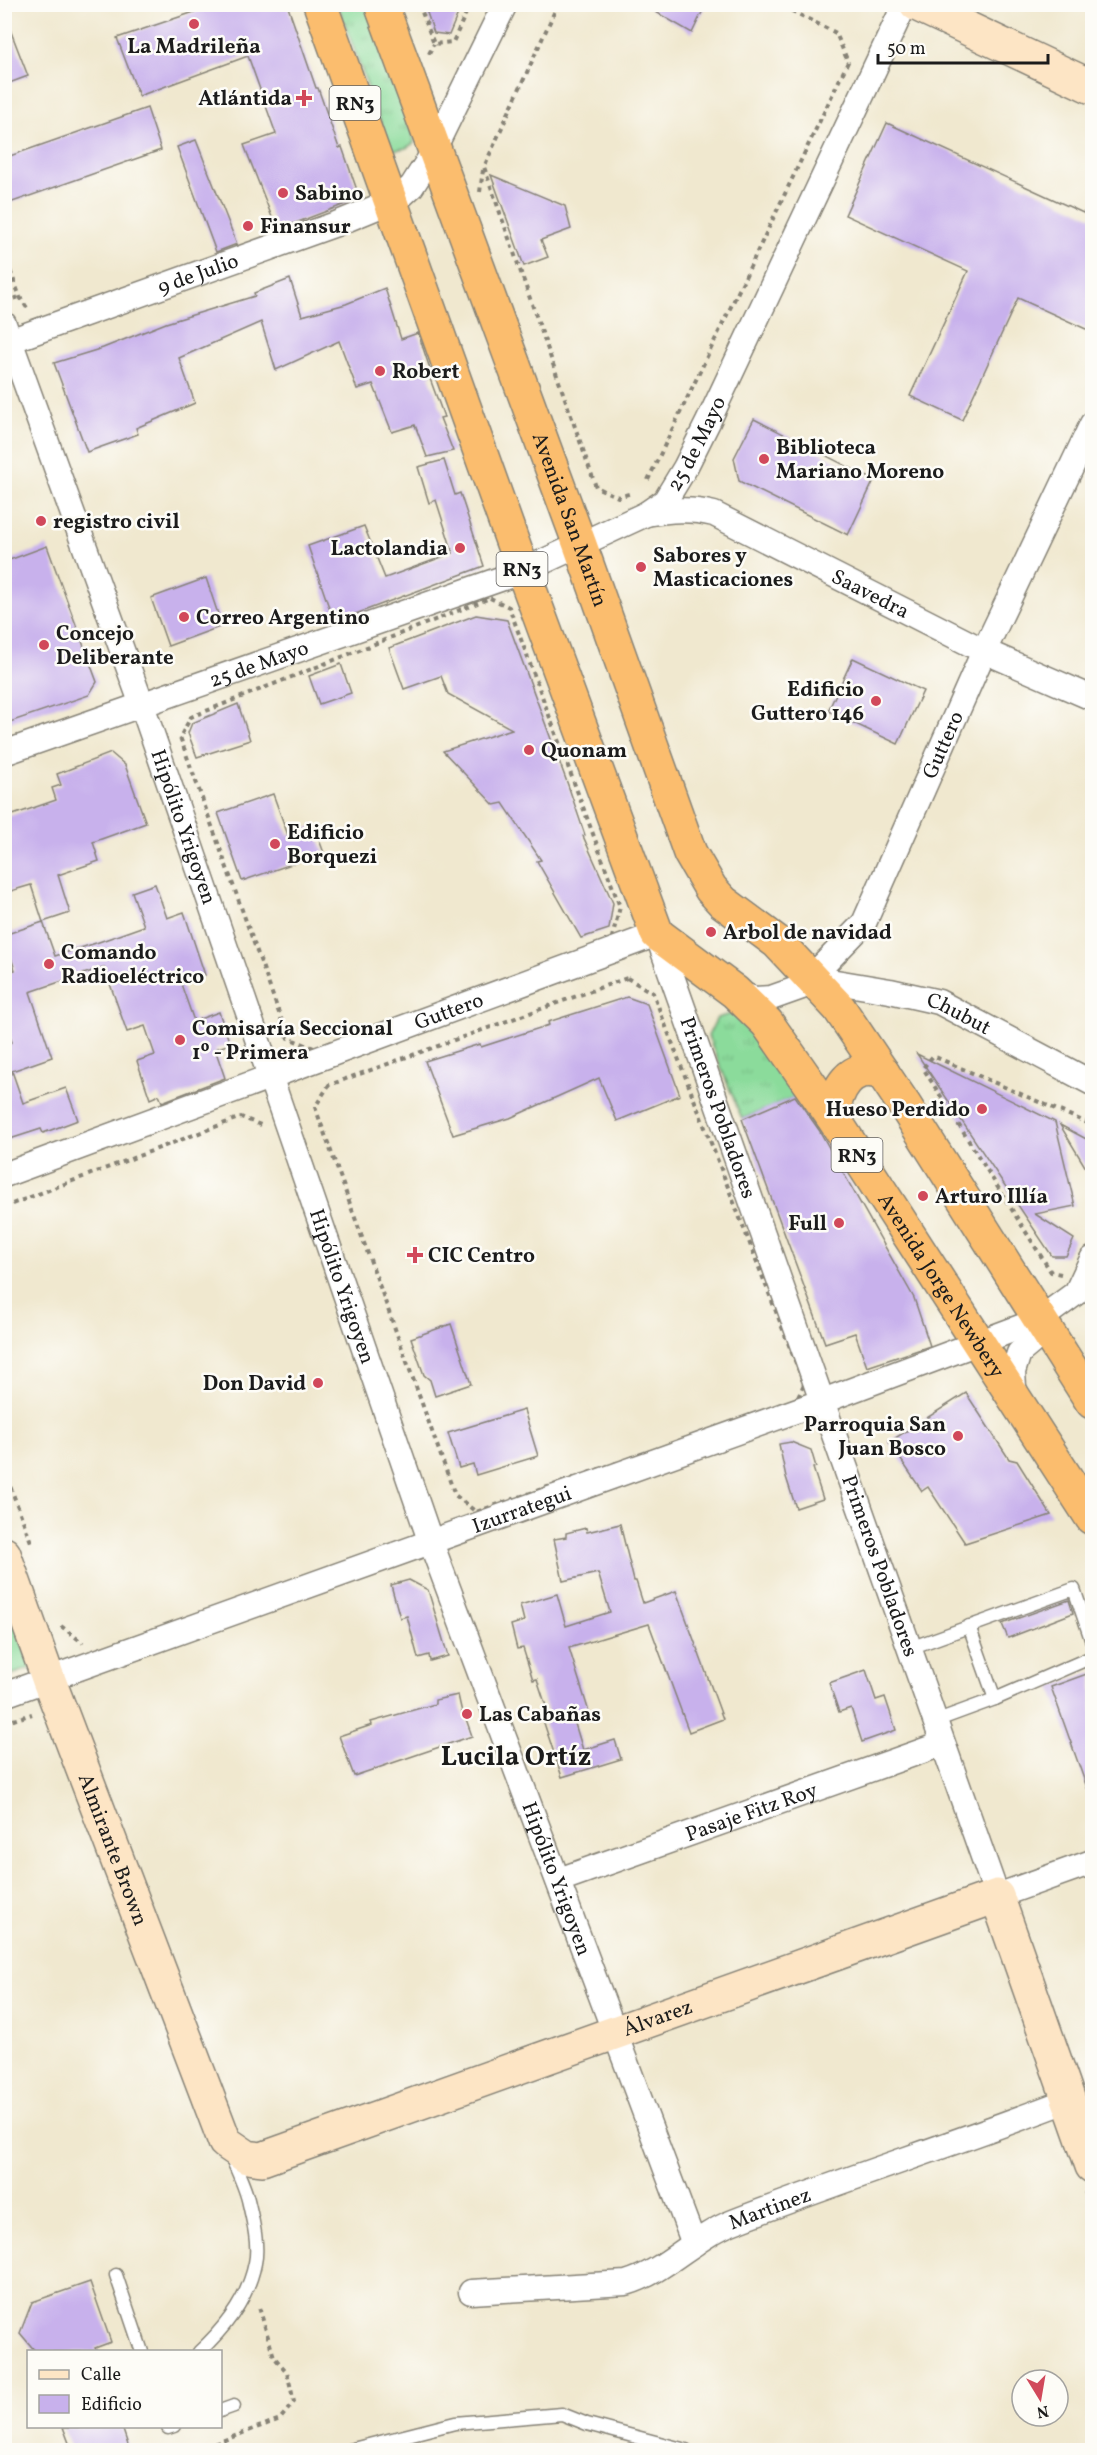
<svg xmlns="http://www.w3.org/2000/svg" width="1097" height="2455" font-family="Vollkorn,serif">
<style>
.grass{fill:url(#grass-tufts);stroke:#547c5c;stroke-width:1.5}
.building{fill:#c8b1ec}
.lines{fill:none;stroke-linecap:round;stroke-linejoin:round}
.lane-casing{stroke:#868276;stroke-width:15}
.street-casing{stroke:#868276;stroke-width:27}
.secondary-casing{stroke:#868276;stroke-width:36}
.highway-casing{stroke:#868276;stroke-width:36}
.path{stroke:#868276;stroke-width:4;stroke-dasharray:4.5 4.5;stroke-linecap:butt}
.lane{stroke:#fff;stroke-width:12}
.street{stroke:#fff;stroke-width:24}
.secondary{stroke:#fde5c5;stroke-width:33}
.highway{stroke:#fbbd6e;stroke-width:33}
.poi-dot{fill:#d1495b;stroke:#fdfcf7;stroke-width:2}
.labels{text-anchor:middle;stroke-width:5;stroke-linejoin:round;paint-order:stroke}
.shield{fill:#fdfcf7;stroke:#605f5e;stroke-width:1.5}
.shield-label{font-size:20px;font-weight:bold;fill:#1c1c1c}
.poi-label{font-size:21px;font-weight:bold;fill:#1c1c1c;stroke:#fdfcf7;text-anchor:start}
.street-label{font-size:21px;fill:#1c1c1c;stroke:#fdfcf7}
.district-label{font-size:27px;font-weight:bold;fill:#1c1c1c;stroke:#fdfcf7}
</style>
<defs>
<pattern id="grass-tufts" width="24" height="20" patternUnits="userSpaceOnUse" patternTransform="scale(1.5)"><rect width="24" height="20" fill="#8bdb9b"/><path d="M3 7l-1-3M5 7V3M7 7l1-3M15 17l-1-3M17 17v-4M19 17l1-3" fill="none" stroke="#77bb85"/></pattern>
</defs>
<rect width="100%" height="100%" fill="#fdfcf7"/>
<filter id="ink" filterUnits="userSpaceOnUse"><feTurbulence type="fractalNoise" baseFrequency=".0167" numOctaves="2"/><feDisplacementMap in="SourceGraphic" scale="12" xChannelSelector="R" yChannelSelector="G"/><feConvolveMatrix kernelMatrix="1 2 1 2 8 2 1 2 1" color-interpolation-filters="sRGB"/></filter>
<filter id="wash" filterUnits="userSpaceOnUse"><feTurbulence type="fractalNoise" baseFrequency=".008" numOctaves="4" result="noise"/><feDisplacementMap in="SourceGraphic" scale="24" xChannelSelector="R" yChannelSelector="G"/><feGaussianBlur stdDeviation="1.35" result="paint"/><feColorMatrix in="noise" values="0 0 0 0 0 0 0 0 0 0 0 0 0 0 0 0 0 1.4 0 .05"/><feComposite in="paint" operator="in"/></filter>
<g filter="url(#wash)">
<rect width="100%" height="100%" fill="#f0e8cf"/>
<g class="grass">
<polygon points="338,5 366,5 413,134 414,143 406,148 394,150 389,145"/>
<polygon points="731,1014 742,1015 799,1095 742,1119 708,1036 717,1018"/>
<polygon points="4,1593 31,1668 11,1675 5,1658"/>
</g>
<g id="blocks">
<g class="building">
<polygon points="197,4 287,4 316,88 318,88 339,148 342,147 358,193 356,200 277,230 244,145 276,134 248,56 139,96 117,38 200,10"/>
<polygon points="424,4 462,4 449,35 434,33"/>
<polygon points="642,4 706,4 692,33"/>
<polygon points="6,19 28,76 4,85 4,20"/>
<polygon points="147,108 161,150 4,205 4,158"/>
<polygon points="887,123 1092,217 1092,321 1088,330 1018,298 962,420 910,396 968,271 845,215"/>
<polygon points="196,140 237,244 216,252 177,147"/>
<polygon points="491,175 565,206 571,229 541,240 548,257 524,266"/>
<polygon points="290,279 302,316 346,304 385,288 401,339 418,333 432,375 429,376 444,417 440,418 453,451 427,457 415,425 392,432 373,384 357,389 339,341 276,370 261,322 179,358 195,403 136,428 138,434 87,452 54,363 103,348 166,323 255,296 254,293"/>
<polygon points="754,419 874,480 848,535 739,481 734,458"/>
<polygon points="444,460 455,495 460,493 484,566 334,622 308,546 364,526 385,578 453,553 436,500 429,503 418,467"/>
<polygon points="47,546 97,682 89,695 4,724 4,608 11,605 4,589 4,562"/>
<polygon points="206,578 222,626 168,646 151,598"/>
<polygon points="476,615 507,620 568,785 585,835 583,836 613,903 609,929 581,938 537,861 541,860 503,803 494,805 443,751 512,729 448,694 441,676 404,689 389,648"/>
<polygon points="853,658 923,691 898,744 828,711"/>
<polygon points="341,664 351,693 319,704 309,676"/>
<polygon points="238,704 250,740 197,757 188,733 192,723"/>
<polygon points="111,753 125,765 146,823 93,842 99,861 58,875 70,913 43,922 31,885 4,893 4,818 56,800 52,788 61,785 57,774"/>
<polygon points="273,794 288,835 314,826 324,853 242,881 218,813"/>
<polygon points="155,884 167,918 184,912 205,975 181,984 194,1021 219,1012 230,1044 215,1049 225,1078 162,1102 159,1095 150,1099 137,1061 155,1055 145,1026 127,1032 104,967 30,992 52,1057 12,1071 23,1103 66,1088 78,1120 43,1133 41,1129 4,1141 4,1045 12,1042 4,1020 4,973 15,970 4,935 43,922 55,956 96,943 144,926 132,892"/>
<polygon points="627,997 647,1004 680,1095 617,1121 599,1078 510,1118 453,1135 425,1061 480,1044 481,1047 549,1025 548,1022"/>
<polygon points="917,1054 1055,1122 1075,1206 1035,1214 1074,1239 1066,1256 1052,1256"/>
<polygon points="795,1096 819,1130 914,1298 930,1346 867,1367 855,1333 825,1343 742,1119"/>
<polygon points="1060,1125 1092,1142 1092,1178"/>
<polygon points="451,1324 471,1384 435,1396 430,1380 424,1375 411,1338"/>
<polygon points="966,1393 1009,1459 1017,1461 1051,1515 965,1543 928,1487 922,1491 889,1442"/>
<polygon points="524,1410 538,1456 476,1475 473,1464 459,1468 448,1433"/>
<polygon points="791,1442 811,1450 816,1467 813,1468 823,1499 796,1508 786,1477 779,1444"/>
<polygon points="620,1524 634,1581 636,1581 643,1603 676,1591 723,1719 689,1732 649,1624 569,1648 589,1712 573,1717 583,1750 615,1740 621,1759 562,1777 544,1723 551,1721 537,1679 533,1680 523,1648 517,1649 511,1625 524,1621 520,1605 557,1594 566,1626 610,1612 598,1573 563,1581 554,1539 566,1537 566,1533 586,1528 587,1532"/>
<polygon points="409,1580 428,1590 448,1656 430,1661 429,1655 418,1658 407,1616 400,1618 391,1585"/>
<polygon points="1069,1600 1073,1613 1008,1638 1002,1624"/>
<polygon points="866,1670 876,1700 885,1697 896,1730 862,1742 851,1708 839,1712 829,1683"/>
<polygon points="1092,1672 1092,1796 1090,1796 1051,1687"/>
<polygon points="458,1695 463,1717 465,1716 472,1736 354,1776 339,1736 372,1725 371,1722 435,1704 435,1700"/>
<polygon points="90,2282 111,2342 95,2348 97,2352 36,2352 20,2333 32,2302"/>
<polygon points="63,2427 122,2427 130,2451 72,2451"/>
</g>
</g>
</g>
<g filter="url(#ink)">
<use href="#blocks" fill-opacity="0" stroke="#868276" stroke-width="1.5"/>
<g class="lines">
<g class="lane-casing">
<g id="lane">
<polyline points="969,1626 995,1699"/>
<polyline points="910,1648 1074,1589 1092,1642"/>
<polyline points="935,1721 995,1699 1092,1657"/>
<polyline points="116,2275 142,2352"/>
<path d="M199,2352C225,2328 248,2299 255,2263C259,2246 253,2221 249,2204C246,2188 237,2171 231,2156"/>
<polyline points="220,2411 234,2406"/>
<polyline points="168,2426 168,2428 174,2426"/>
<polyline points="349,2450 455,2423 562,2414 587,2424 686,2450"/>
</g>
</g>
<g class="street-casing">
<g id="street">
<path id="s1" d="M4,324L142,705L430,1540L694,2244"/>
<path id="s2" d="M4,343L336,224L399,198L412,186L428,161L505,4"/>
<path id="s3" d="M646,514C670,510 690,508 714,514L984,651L1092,698"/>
<path id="s4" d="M4,753L523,571L646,514L665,501L685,468L708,422L905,4"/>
<path id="s5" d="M812,978L890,991L939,1002L1092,1083"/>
<path id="s6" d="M735,992L755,999L771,998L802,987L864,923L984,651L1092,424"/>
<path id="s7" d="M4,1175L657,934L997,1896L1092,1862"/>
<polyline points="1018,1399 1014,1387 1013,1372 1019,1353 1031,1343 1039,1320"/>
<path id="s8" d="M4,1695L823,1401L1039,1320L1076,1293L1092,1259"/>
<path id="s9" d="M559,1880L942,1744"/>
<path id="s10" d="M471,2292L626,2283C665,2272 694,2237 733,2222C844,2179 957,2143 1069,2100"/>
</g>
</g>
<g class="secondary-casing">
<g id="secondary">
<polyline points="916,4 1092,87"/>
<path id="s11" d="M4,1554L48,1678L225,2142L247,2157L262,2159L997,1896L1092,2166"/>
</g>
</g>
<g class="highway-casing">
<g id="highway">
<path id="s12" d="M320,4L516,552L657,934L735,992L767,1023L832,1116L1092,1518"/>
<path id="s13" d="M381,4L580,545L690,853L711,889L723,902L777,942L839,1008L905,1106L1092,1402"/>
<path d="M832,1116C837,1089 849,1062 883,1073"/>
</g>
</g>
<g class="path">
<polyline points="419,4 434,44 453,42 470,4"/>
<polyline points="558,4 484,167 596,487 618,497 632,493"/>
<polyline points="429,54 434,44"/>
<polyline points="480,192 483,170"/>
<polyline points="4,254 20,297 29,311"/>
<polyline points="5,301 20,297"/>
<polyline points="648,480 848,62 836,33 778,4"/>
<polygon points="490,598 509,607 620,907 611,941 319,1050 288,1038 180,737 191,717"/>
<polygon points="627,978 653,993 804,1384 797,1400 476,1512 455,1495 315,1107 329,1085"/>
<polyline points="4,1207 241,1117 263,1126"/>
<polyline points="1061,1274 1051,1272 923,1068 933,1056 1092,1125"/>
<polyline points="4,1470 31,1542"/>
<polyline points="61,1626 83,1643"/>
<polyline points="4,1723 32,1714"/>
<polyline points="1085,2192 1092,2207"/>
<polyline points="198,2450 280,2419 294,2402 287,2372 274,2357 258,2304"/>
</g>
<use href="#lane" class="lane"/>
<use href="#street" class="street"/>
<use href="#secondary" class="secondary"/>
<use href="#highway" class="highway"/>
</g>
</g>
<g class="poi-dot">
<circle cx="194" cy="24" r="6"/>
<path d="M301 89h6v6h6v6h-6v6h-6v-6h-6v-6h6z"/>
<circle cx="283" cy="193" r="6"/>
<circle cx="248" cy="226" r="6"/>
<circle cx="380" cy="371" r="6"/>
<circle cx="764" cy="459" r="6"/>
<circle cx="41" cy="521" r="6"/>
<circle cx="460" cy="548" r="6"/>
<circle cx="641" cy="567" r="6"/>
<circle cx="184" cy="617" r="6"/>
<circle cx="44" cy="645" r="6"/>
<circle cx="876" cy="701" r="6"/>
<circle cx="529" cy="750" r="6"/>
<circle cx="275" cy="844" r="6"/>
<circle cx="711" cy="932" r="6"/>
<circle cx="49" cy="964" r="6"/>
<circle cx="180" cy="1040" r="6"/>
<circle cx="982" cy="1109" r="6"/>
<circle cx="923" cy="1196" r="6"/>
<circle cx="839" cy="1223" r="6"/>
<path d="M412 1246h6v6h6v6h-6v6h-6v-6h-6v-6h6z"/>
<circle cx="318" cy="1383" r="6"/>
<circle cx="958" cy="1436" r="6"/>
<circle cx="467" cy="1714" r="6"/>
</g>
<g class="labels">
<g class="shield">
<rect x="329.5" y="86" width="51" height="34" rx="4.5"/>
<rect x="496.5" y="552" width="51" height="34" rx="4.5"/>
<rect x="831.5" y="1138" width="51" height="34" rx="4.5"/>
</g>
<g class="shield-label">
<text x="355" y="110">RN3</text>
<text x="522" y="576">RN3</text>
<text x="857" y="1162">RN3</text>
</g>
<g class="poi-label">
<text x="194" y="53" text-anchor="middle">La Madrileña</text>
<text x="292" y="105" text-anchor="end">Atlántida</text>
<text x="295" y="200">Sabino</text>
<text x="260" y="233">Finansur</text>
<text x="392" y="378">Robert</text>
<text x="776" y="454">Biblioteca<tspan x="776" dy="24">Mariano Moreno</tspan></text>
<text x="53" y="528">registro civil</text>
<text x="448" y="555" text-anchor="end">Lactolandia</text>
<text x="653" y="562">Sabores y<tspan x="653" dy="24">Masticaciones</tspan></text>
<text x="196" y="624">Correo Argentino</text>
<text x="56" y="640">Concejo<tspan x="56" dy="24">Deliberante</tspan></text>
<text x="864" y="696" text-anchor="end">Edificio<tspan x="864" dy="24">Guttero 146</tspan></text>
<text x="541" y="757">Quonam</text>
<text x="287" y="839">Edificio<tspan x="287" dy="24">Borquezi</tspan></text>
<text x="723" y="939">Arbol de navidad</text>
<text x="61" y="959">Comando<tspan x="61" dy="24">Radioeléctrico</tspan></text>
<text x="192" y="1035">Comisaría Seccional<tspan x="192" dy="24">1º - Primera</tspan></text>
<text x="970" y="1116" text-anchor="end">Hueso Perdido</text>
<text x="935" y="1203">Arturo Illía</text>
<text x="827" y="1230" text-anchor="end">Full</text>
<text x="428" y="1262">CIC Centro</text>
<text x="306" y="1390" text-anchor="end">Don David</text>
<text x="946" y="1431" text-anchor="end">Parroquia San<tspan x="946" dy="24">Juan Bosco</tspan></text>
<text x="479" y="1721">Las Cabañas</text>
</g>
<g class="street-label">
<text dy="7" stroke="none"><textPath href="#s2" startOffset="206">9 de Julio</textPath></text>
<text dy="7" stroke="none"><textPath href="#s4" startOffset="774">25 de Mayo</textPath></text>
<text dy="7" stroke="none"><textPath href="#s13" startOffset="549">Avenida San Martín</textPath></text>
<text dy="7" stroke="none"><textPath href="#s3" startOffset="244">Saavedra</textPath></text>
<text dy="7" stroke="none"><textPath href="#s4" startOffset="270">25 de Mayo</textPath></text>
<text dy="7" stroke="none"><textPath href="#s6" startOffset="354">Guttero</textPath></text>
<text dy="7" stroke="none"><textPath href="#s1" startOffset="534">Hipólito Yrigoyen</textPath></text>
<text dy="7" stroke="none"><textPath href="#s7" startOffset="474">Guttero</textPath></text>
<text dy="7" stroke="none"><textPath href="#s5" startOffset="152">Chubut</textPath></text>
<text dy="7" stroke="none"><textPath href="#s7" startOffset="880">Primeros Pobladores</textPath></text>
<text dy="7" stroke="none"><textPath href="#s12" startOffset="1446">Avenida Jorge Newbery</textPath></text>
<text dy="7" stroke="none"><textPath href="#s1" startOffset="1020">Hipólito Yrigoyen</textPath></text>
<text dy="7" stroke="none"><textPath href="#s8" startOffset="550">Izurrategui</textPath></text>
<text dy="7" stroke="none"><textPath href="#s7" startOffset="1366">Primeros Pobladores</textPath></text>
<text dy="7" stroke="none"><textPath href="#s9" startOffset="204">Pasaje Fitz Roy</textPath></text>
<text dy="7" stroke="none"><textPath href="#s11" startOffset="315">Almirante Brown</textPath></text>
<text dy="7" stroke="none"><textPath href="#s1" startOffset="1650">Hipólito Yrigoyen</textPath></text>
<text dy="7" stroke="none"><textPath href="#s11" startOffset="1090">Álvarez</textPath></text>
<text dy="7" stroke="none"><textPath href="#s10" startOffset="318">Martinez</textPath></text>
</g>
<g class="district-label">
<text x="516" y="1765">Lucila Ortíz</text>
</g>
</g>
<rect width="1097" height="2455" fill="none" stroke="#fdfcf7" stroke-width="24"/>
<rect x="27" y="2350" width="195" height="78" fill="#fdfcf7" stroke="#a3a29f" stroke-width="1.5"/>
<rect x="39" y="2370" width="30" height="9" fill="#fde5c5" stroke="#a3a29f" stroke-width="1.5"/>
<text x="81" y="2380" font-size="18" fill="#1c1c1c">Calle</text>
<rect x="39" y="2395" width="30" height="18" fill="#c8b1ec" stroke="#a3a29f" stroke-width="1.5"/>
<text x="81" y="2410" font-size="18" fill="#1c1c1c">Edificio</text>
<g transform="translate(1040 2398) rotate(169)"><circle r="28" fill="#fdfcf7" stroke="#a3a29f" stroke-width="1.5"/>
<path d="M0-4.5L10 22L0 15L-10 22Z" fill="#d1495b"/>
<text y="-9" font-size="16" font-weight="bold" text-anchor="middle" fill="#1c1c1c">N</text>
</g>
<path d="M878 54v9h170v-9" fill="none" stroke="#1c1c1c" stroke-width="3"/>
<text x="887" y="54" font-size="18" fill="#1c1c1c" stroke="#fdfcf7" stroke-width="4.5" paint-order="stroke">50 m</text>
</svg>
